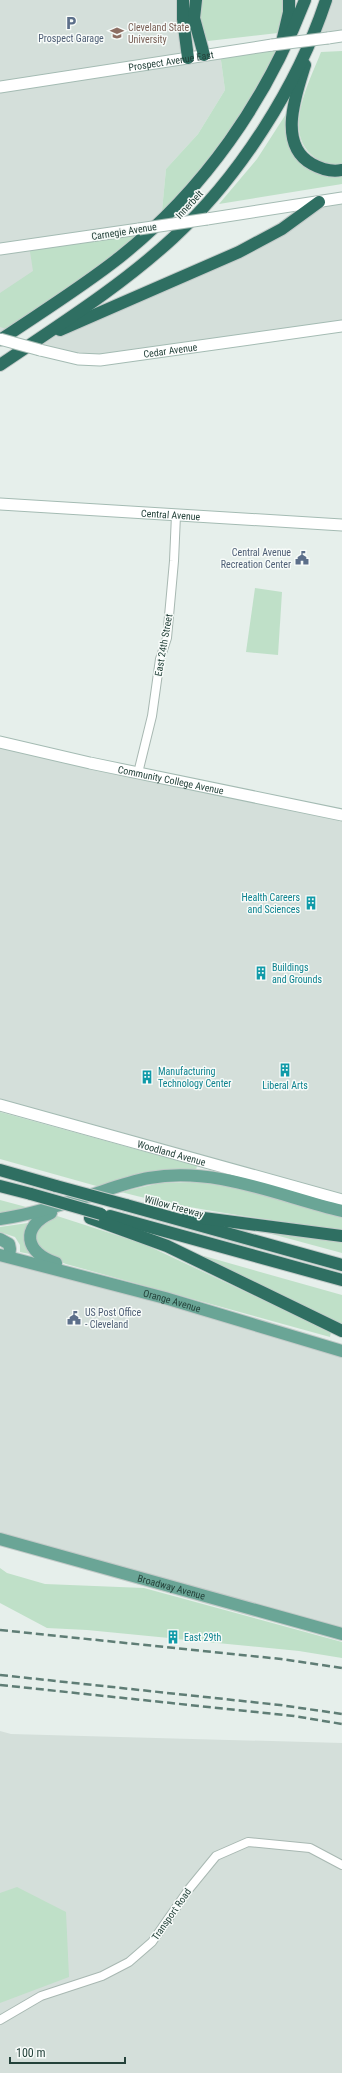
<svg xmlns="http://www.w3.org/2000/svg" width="342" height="2073" font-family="'Roboto Condensed',sans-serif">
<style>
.built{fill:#d4dfda}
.green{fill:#bfe0c8}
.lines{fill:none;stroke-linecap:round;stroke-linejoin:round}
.street-casing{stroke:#a8b8b2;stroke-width:10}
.secondary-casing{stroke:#a4bbb3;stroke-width:13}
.primary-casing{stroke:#c2cac8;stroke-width:14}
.highway-casing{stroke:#c2cac8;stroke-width:14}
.street{stroke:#fff;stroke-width:8}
.secondary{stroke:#fff;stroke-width:11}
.primary{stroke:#6aa596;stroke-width:12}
.highway{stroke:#2f6f62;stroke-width:12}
.rail{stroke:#5f7d75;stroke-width:2.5;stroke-dasharray:8 4;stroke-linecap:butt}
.secondary-bridge-casing{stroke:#a4bbb3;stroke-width:13;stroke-linecap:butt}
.highway-bridge-casing{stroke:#c2cac8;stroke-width:14;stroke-linecap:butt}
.secondary-bridge{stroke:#fff;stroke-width:11}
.highway-bridge{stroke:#2f6f62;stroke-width:12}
.labels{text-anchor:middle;stroke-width:3;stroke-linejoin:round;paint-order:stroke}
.education-label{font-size:10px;fill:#785e54;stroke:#f7fbf9;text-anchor:start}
.service-label{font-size:10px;fill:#4e5e75;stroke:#f7fbf9}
.street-label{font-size:10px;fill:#24423a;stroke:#f7fbf9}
.culture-label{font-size:10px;fill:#0d838f;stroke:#f7fbf9;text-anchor:start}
</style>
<rect width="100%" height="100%" fill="#e6efeb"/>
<g class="built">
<polygon points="0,0 183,0 188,57 220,53 225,90 198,134 166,169 161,221 0,340"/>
<polygon points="326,0 342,0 342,36 312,40"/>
<polygon points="342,198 342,326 100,360 40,350 37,340 225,259 319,202"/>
<polygon points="0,742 342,815 342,1200 0,1105"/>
<polygon points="0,1255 342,1351 342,1634 0,1539"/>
<polygon points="0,1731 11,1734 342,1743 342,2073 0,2073"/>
</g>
<g class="green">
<path d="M202,0H283V8L278,33L208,41C200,32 198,12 202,0Z"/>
<polygon points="281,44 263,88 161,221 166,169 198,134 225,90 220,53"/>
<path d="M342,51V164C332,166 321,163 313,156C282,131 310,81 321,52Z"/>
<polygon points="286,114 288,114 295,152 342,175 342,184 219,204 257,159"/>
<polygon points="153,229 13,331 0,327 0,293 33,271 29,245"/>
<polygon points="255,588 282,592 278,655 246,652"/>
<polygon points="0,1112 197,1166 196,1170 176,1170 132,1176 100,1187 0,1159"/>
<path d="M199,1182L236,1188L342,1217V1230C268,1219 194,1211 121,1192L160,1183Z"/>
<polygon points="0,1200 30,1208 0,1214"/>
<polygon points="54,1215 144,1244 331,1332 330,1337 66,1264 51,1258 35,1241 37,1227"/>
<polygon points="28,1223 31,1253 30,1254 20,1252 20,1245 15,1237 0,1232 0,1227"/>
<polygon points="269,1230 342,1239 342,1253 268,1233"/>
<polygon points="204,1256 342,1295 342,1328 203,1259"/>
<polygon points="0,1568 7,1573 45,1584 144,1588 342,1642 342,1658 299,1651 176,1639 176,1635 170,1634 169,1638 87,1630 47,1628 0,1603"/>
<polygon points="17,1887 66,1912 69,1977 0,2003 0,1893"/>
</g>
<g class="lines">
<g class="street-casing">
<g id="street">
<polyline points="138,773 152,716 160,659 167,638 174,561 176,515"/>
<polyline points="0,2020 41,1996 102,1976 129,1962 152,1942 189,1889 216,1856 248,1842 310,1848 342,1865"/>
</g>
</g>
<g class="secondary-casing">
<g id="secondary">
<polyline points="328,38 342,36"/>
<path id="s1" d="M0,87L272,45"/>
<polyline points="207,219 342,198"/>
<polyline points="0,249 139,229"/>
<path id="s2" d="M40,350L78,359L100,360L342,326"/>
<path id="s3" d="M0,504L342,525"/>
<path id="s4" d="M0,742L90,763L342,815"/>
<path id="s5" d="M0,1105L342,1200"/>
</g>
</g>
<g class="primary-casing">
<g id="primary">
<path d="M51,1213C20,1227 25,1253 56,1263"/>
<path d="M0,1219C29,1215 57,1206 85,1197C107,1190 127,1182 149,1178C215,1166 279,1196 342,1211"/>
<polyline points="0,1239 9,1244 10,1249 9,1257"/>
<path id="s6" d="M0,1255L165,1298L342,1351"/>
<path id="s7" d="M0,1539L342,1634"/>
</g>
</g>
<g class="highway-casing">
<g id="highway">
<polyline points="183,0 183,19 188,58"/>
<polyline points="196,0 194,18 204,55"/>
<polyline points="282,42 289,12 289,0"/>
<path d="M305,65C296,94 277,145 312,164C321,169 332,172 342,170"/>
<polyline points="60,330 239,252 282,229 319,202"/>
<path d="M0,340C40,313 82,287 120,257C204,190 266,101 305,0"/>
<path d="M0,365C59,325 121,286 173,238C239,178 298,85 326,0"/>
<polyline points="0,1170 56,1186"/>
<polyline points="0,1186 31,1194"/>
<polyline points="126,1205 342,1265"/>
<polyline points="110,1216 342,1280"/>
<polyline points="188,1216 342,1236"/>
<polyline points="90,1218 167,1246 342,1331"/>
</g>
</g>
<use href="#street" class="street"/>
<use href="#secondary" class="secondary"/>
<use href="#primary" class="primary"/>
<use href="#highway" class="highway"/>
<g class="rail">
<polyline points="0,1630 281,1659 342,1668"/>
<polyline points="0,1675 280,1705 342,1714"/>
<polyline points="0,1685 294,1716 342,1724"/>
</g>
<g class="secondary-bridge-casing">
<g id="secondary-bridge">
<polyline points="272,45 328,38"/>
<polyline points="139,229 207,219"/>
<polyline points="0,339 40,350"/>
</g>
</g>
<g class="highway-bridge-casing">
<g id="highway-bridge">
<polyline points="56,1186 126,1205"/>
<polyline points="31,1194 101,1214"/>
</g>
</g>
<use href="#secondary-bridge" class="secondary-bridge"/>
<use href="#highway-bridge" class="highway-bridge"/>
</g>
<defs>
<g id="parking-bare" transform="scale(1.08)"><path d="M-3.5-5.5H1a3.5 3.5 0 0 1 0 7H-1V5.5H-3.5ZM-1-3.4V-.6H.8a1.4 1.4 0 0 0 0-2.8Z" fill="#5c6f8a" stroke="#f7fbf9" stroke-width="2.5" paint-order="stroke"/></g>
<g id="university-bare" transform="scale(1.08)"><path d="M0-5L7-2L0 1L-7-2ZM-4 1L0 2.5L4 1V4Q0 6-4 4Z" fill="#8d6e63" stroke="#f7fbf9" stroke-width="2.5" paint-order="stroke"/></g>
<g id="civic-bare" transform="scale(1.08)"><path d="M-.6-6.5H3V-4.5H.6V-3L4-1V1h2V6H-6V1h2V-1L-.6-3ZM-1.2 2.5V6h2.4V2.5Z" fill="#5c6f8a" stroke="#f7fbf9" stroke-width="2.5" paint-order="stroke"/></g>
<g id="building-bare" transform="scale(1.08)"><path d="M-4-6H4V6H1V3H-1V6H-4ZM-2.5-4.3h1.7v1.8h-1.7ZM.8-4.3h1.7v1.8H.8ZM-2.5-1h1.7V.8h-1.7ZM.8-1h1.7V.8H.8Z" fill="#0f9aa8" stroke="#f7fbf9" stroke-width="2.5" paint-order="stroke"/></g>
</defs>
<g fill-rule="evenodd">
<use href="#parking-bare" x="71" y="23"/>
<use href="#university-bare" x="117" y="33"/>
<use href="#civic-bare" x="302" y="558"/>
<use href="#building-bare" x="311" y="903"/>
<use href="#building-bare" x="261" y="973"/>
<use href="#building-bare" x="285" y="1070"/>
<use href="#building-bare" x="147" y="1077"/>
<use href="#civic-bare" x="74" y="1318"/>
<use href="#building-bare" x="173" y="1637"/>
</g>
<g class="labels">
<g class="education-label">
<text x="128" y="31">Cleveland State<tspan x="128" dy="12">University</tspan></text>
</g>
<g class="service-label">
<text x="71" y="42">Prospect Garage</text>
<text x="291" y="556" text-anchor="end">Central Avenue<tspan x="291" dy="12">Recreation Center</tspan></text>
<text x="85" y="1316" text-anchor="start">US Post Office<tspan x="85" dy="12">- Cleveland</tspan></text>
</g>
<g class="street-label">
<text dy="4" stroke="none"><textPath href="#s1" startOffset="173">Prospect Avenue East</textPath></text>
<text transform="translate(189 204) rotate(-47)" y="4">Innerbelt</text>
<text transform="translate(124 231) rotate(-9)" y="4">Carnegie Avenue</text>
<text dy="4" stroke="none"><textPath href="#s2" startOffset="132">Cedar Avenue</textPath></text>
<text dy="4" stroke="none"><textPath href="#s3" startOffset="171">Central Avenue</textPath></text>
<text transform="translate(163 645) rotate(-80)" y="4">East 24th Street</text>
<text dy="4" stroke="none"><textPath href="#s4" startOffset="175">Community College Avenue</textPath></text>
<text dy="4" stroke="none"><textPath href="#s5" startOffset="178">Woodland Avenue</textPath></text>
<text transform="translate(174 1206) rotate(15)" y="4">Willow Freeway</text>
<text dy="4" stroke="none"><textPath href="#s6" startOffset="178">Orange Avenue</textPath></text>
<text dy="4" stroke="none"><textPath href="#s7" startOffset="178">Broadway Avenue</textPath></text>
<text transform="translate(171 1914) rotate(-55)" y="4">Transport Road</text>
</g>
<g class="culture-label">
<text x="300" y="901" text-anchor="end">Health Careers<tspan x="300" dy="12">and Sciences</tspan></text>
<text x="272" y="971">Buildings<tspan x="272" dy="12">and Grounds</tspan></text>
<text x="158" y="1075">Manufacturing<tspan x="158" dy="12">Technology Center</tspan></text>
<text x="285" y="1089" text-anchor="middle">Liberal Arts</text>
<text x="184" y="1641">East 29th</text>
</g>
</g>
<path d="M10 2057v6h115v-6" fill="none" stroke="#24423a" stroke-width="2"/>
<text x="16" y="2057" font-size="12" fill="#24423a" stroke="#f7fbf9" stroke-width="3" paint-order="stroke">100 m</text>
</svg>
